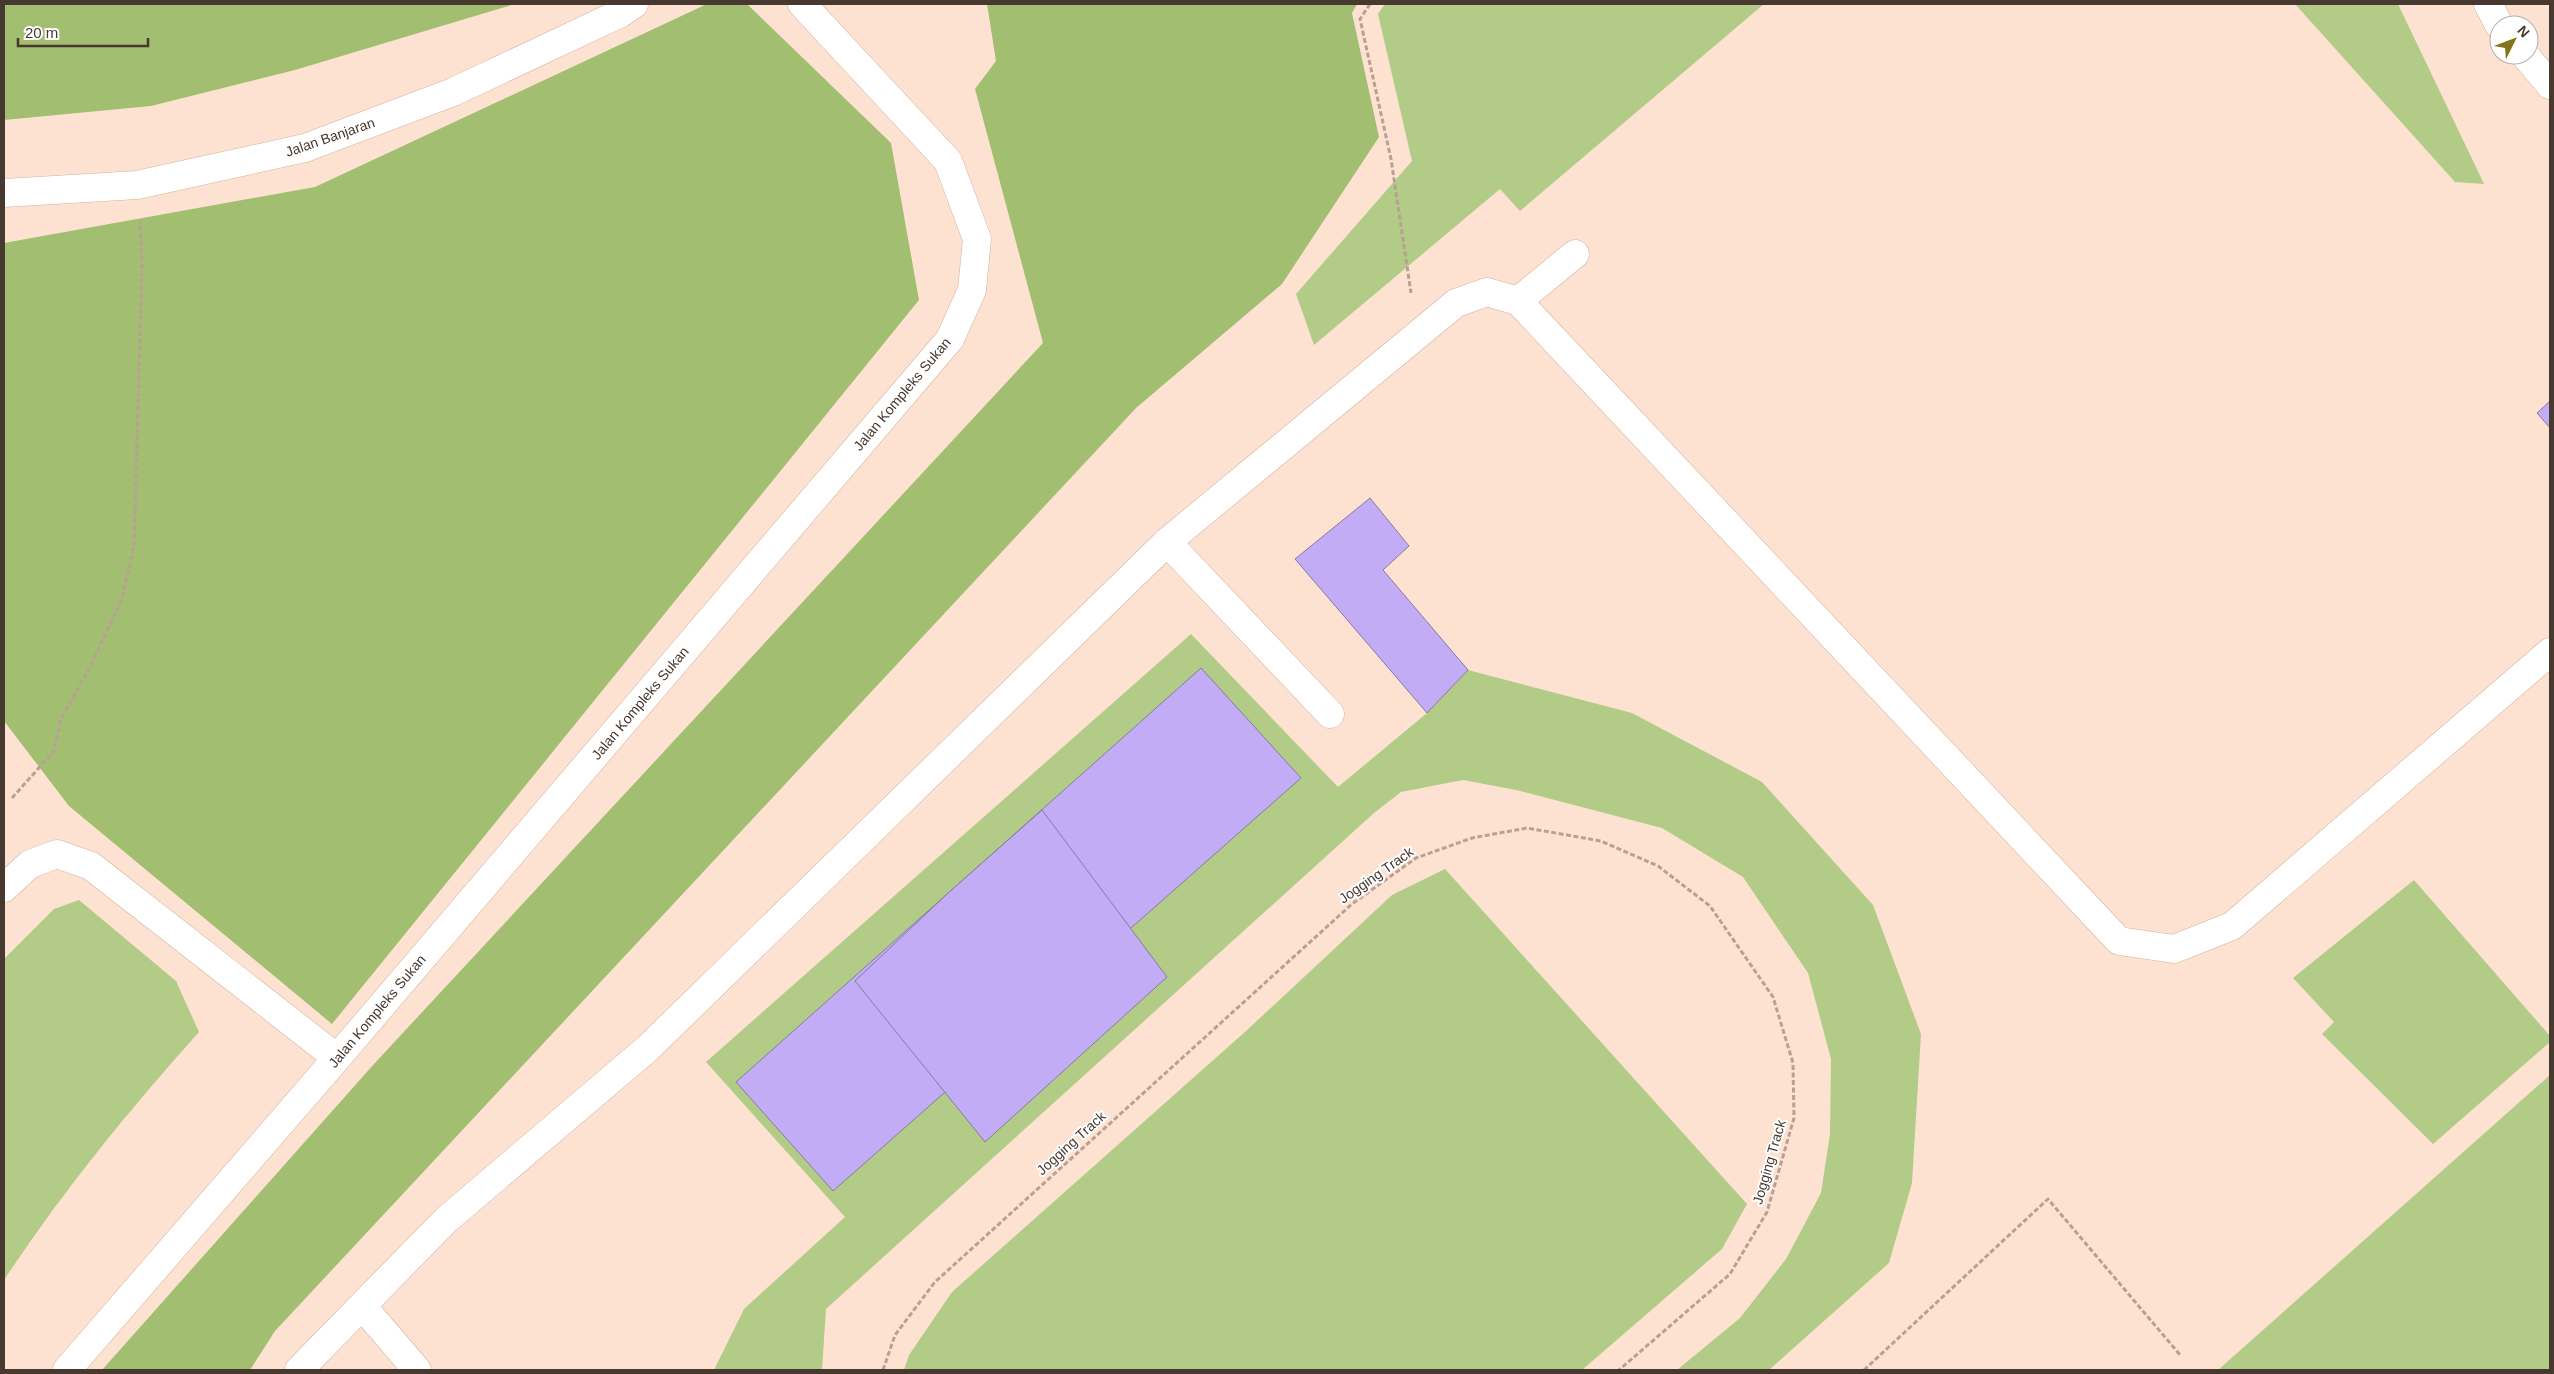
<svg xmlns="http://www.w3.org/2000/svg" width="2554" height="1374" font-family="Arial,sans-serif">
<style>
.green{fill:#b2cc88}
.forest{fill:#a1be71}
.building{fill:#c3acf6;stroke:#857c9c}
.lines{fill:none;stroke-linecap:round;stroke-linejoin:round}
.minor-casing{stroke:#d3b19c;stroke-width:29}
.path{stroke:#b8a193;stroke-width:3;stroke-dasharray:5 2.5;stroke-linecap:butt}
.minor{stroke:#fff;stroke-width:28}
.labels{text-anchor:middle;stroke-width:4;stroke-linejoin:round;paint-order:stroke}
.street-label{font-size:14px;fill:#473930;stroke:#fff}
</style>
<rect width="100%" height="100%" fill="#fee2d1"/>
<g class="green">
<polygon points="1385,4 1764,4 1520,211 1500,189 1314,345 1296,294 1412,161 1378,14"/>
<polygon points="2295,4 2398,4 2484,184 2455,182"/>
<polygon points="1191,634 1338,787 1427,713 1468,670 1632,713 1762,782 1873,905 1921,1034 1912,1183 1889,1263 1769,1370 1677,1370 1740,1318 1786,1259 1821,1193 1830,1134 1831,1059 1808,973 1743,877 1662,828 1516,790 1463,780 1401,792 1374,813 826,1309 822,1370 714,1370 744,1309 845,1217 706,1062"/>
<polygon points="1445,869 1747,1204 1722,1249 1582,1370 904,1370 909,1355 952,1292 1246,1031 1392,895"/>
<polygon points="2414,880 2550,1036 2550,1042 2433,1144 2322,1034 2334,1022 2293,978"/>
<path d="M79,900L176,981L199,1032C129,1110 62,1192 4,1280V959L54,909Z"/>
<polygon points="2550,1075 2550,1370 2218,1370"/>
</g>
<g class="forest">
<polygon points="4,4 515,4 295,70 151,106 4,120"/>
<polygon points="707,4 747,4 891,143 919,300 332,1024 69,806 4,721 4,243 315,187"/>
<polygon points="987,4 1357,4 1352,13 1379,137 1282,284 1136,408 275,1331 250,1370 102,1370 374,1064 1043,343 975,89 996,61"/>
</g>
<g class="building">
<polygon points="2550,401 2550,428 2537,413"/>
<polygon points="1370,498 1409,546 1383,570 1468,670 1427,713 1295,559"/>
<polygon points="1201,668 1301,778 833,1191 736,1082"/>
<polygon points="1042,810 1167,977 985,1142 855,981 947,894"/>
</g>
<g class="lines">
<g class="minor-casing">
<g id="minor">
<polyline points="2488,4 2499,25"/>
<polyline points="2525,55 2550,85"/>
<polyline points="4,193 137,185 305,148 453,92 621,13 634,4"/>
<polyline points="1518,301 1575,254"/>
<polyline points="1167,542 1330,714"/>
<polyline points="4,888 30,864 57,854 91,866 337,1058"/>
<polyline points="363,1307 417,1370"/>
<polyline points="67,1370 337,1058 950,339 972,290 977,239 948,161 802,4"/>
<polyline points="299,1370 446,1220 648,1048 1167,542 1456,303 1487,292 1518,301 2119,941 2174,949 2232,926 2550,652"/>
</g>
</g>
<g class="path">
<polyline points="1370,4 1360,19 1391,159 1411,293"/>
<polyline points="12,798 54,751 61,719 89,669 121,601 134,547 142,266 140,222"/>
<polyline points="883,1370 895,1335 935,1282 1352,904 1416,858 1472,838 1527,828 1601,841 1658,866 1710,906 1773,997 1793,1063 1794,1118 1767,1212 1730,1274 1619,1370"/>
<polyline points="1864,1370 2048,1199 2181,1356"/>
</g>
<use href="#minor" class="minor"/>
</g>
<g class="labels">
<g class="street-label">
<text transform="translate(330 137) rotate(-19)" y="5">Jalan Banjaran</text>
<text transform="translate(902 394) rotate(-50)" y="5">Jalan Kompleks Sukan</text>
<text transform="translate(640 703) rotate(-50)" y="5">Jalan Kompleks Sukan</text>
<text transform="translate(1376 875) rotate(-35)" y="5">Jogging Track</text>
<text transform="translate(377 1011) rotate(-50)" y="5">Jalan Kompleks Sukan</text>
<text transform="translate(1071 1143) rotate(-42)" y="5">Jogging Track</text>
<text transform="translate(1769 1162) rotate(-74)" y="5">Jogging Track</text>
</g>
</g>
<rect width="2554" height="1374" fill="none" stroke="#473930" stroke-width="10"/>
<g transform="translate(2514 40) rotate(48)"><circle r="24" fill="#ffffff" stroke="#b5b0ac"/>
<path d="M0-4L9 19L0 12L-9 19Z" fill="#837519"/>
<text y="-8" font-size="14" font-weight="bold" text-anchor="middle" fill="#473930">N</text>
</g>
<path d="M18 38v8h130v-8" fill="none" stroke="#473930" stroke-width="2.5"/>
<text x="25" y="38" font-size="15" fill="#473930" stroke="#ffffff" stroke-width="4" paint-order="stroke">20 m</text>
</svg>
